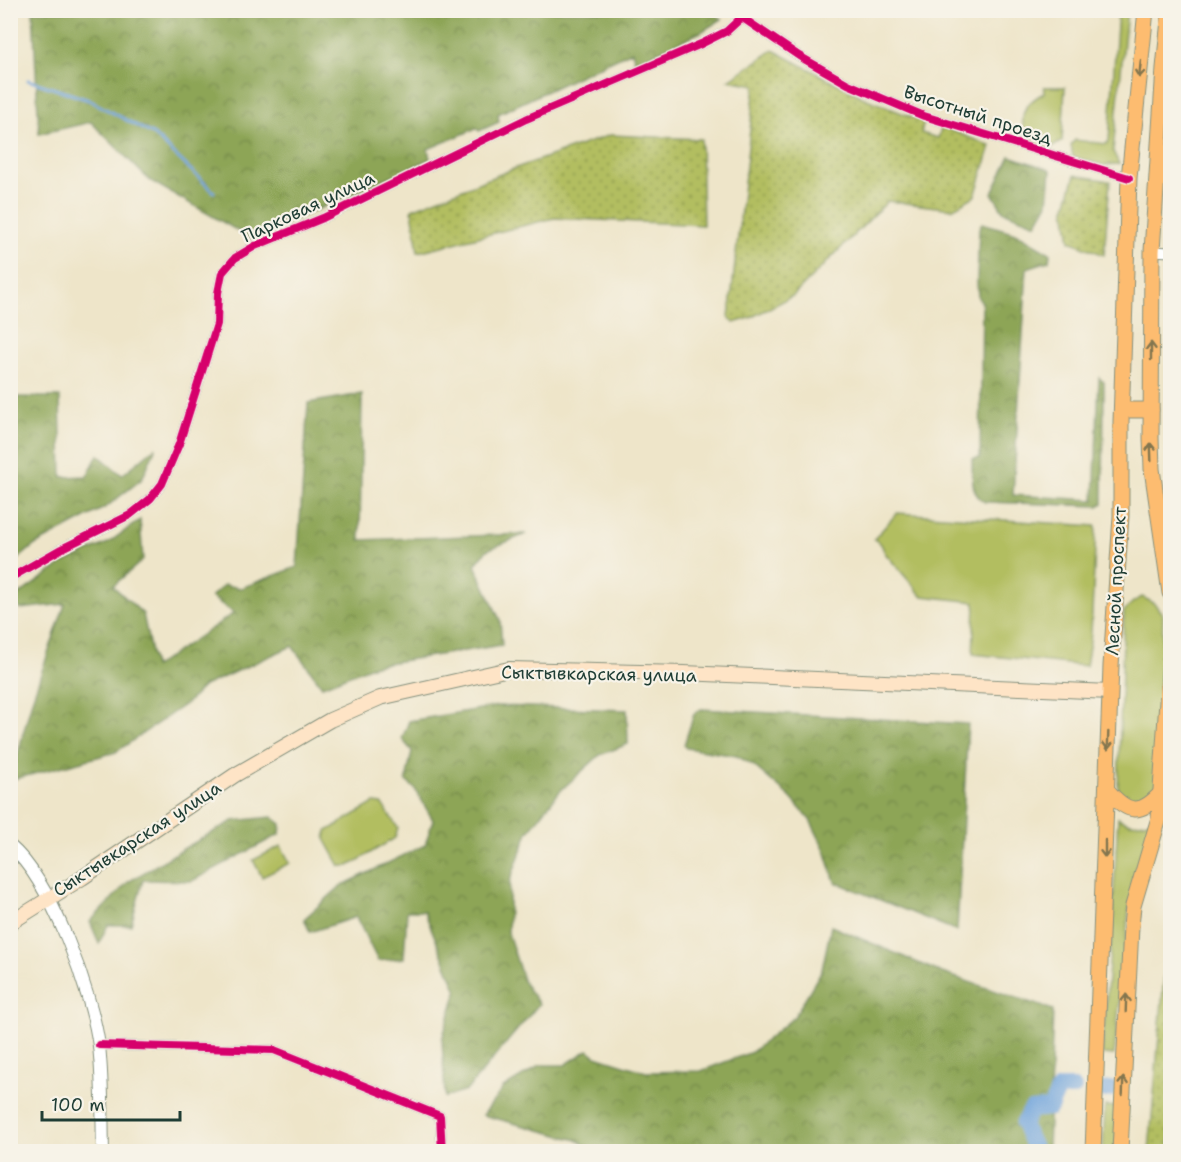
<svg xmlns="http://www.w3.org/2000/svg" width="1181" height="1162" font-family="'Shantell Sans',sans-serif">
<style>
.green{fill:#b2be60;stroke:#687e4a;stroke-width:1.5}
.forest{fill:url(#forest-crowns);stroke:#567145;stroke-width:1.5}
.park{fill:url(#park-dots);stroke:#687e4a;stroke-width:1.5}
.lines{fill:none;stroke-linecap:round;stroke-linejoin:round}
.stream{stroke:#6ea3db;stroke-width:3}
.river{stroke:#6ea3db;stroke-width:16}
.minor-casing{stroke:#86917e;stroke-width:11}
.tertiary-casing{stroke:#86917e;stroke-width:14}
.secondary-casing{stroke:#86917e;stroke-width:16}
.primary-casing{stroke:#86917e;stroke-width:17}
.minor{stroke:#fff;stroke-width:9}
.tertiary{stroke:#fff;stroke-width:12}
.secondary{stroke:#fee4c6;stroke-width:14}
.primary{stroke:#fdbc70;stroke-width:15}
.cycleway-casing{stroke:#f7f3e8;stroke-width:11}
.cycleway{stroke:#d6006c;stroke-width:8}
.oneway{stroke:#83764f}
.labels{text-anchor:middle;stroke-width:4.5;stroke-linejoin:round;paint-order:stroke}
.street-label{font-size:18px;fill:#1f3d34;stroke:#f7f3e8}
</style>
<defs>
<pattern id="forest-crowns" width="20" height="18" patternUnits="userSpaceOnUse" patternTransform="scale(1.5)"><rect width="20" height="18" fill="#8da556"/><path d="M2 6a3 3 0 1 1 6 0M12 15a3 3 0 1 1 6 0" fill="none" stroke="#738848"/></pattern>
<pattern id="park-dots" width="8" height="8" patternUnits="userSpaceOnUse" patternTransform="scale(1.5)"><rect width="8" height="8" fill="#b2be60"/><path d="M2 2h.1M6 6h.1" fill="none" stroke="#909c50" stroke-width="1.8" stroke-linecap="round"/></pattern>
</defs>
<rect width="100%" height="100%" fill="#f7f3e8"/>
<filter id="ink" filterUnits="userSpaceOnUse"><feTurbulence type="fractalNoise" baseFrequency=".0167" numOctaves="2"/><feDisplacementMap in="SourceGraphic" scale="12" xChannelSelector="R" yChannelSelector="G"/><feConvolveMatrix kernelMatrix="1 2 1 2 8 2 1 2 1" color-interpolation-filters="sRGB"/></filter>
<filter id="wash" filterUnits="userSpaceOnUse"><feTurbulence type="fractalNoise" baseFrequency=".008" numOctaves="4" result="noise"/><feDisplacementMap in="SourceGraphic" scale="24" xChannelSelector="R" yChannelSelector="G"/><feGaussianBlur stdDeviation="1.35" result="paint"/><feColorMatrix in="noise" values="0 0 0 0 0 0 0 0 0 0 0 0 0 0 0 0 0 1.4 0 .05"/><feComposite in="paint" operator="in"/></filter>
<g filter="url(#wash)">
<rect width="100%" height="100%" fill="#eee5c9"/>
<g class="green">
<polygon points="1118,11 1127,11 1113,151 1119,164 1104,165 1073,157 1071,145 1075,140 1106,144 1109,141"/>
<path d="M1044,87H1065L1062,141L1048,150L1029,143C1018,120 1020,105 1044,93Z"/>
<polygon points="897,513 1096,526 1091,634 1086,666 973,654 975,602 922,596 885,553 881,544 874,539"/>
<polygon points="1142,597 1154,603 1163,615 1158,791 1148,805 1128,803 1118,790 1124,611 1133,602"/>
<polygon points="374,803 382,804 398,828 395,838 349,866 340,866 325,839 327,831"/>
<path d="M1118,818C1131,826 1139,824 1154,819L1129,909L1114,1055L1102,1054L1112,926Z"/>
<polygon points="281,846 290,863 262,877 253,860"/>
<polygon points="1105,1106 1119,1107 1116,1151 1103,1152"/>
</g>
<g class="forest">
<polygon points="711,11 722,19 701,32 635,62 632,51 498,114 499,122 479,131 477,128 428,149 430,159 252,239 149,180 91,122 39,134 33,11"/>
<polygon points="1010,156 1051,170 1048,203 1036,224 1003,211 992,193"/>
<path d="M982,223L1016,233L1050,253L1049,261L1027,268L1013,495L1094,500L1099,378L1104,382L1103,503L1099,506L985,502C969,494 973,474 972,459L980,458L982,302L978,298L977,281L979,228Z"/>
<polygon points="362,394 360,540 526,534 487,550 475,565 500,620 502,645 375,665 322,686 292,646 204,686 187,703 116,752 11,780 32,700 65,604 20,609 11,600 65,562 108,543 140,520 143,560 113,586 143,614 154,667 234,613 211,597 224,585 241,588 297,567 308,403"/>
<polygon points="11,397 60,397 62,477 87,476 98,455 122,475 156,447 142,479 106,507 35,545 11,565"/>
<polygon points="498,706 627,710 628,744 600,755 560,791 528,832 510,881 508,933 524,983 539,1004 466,1091 445,1097 442,1039 457,991 424,911 407,911 404,958 378,961 356,917 310,932 304,919 341,886 425,845 433,820 415,789 406,781 412,751 402,739 409,721"/>
<polygon points="701,709 968,724 957,931 835,882 825,850 810,820 791,798 753,765 737,756 686,748 684,745 694,714"/>
<polygon points="272,817 281,824 280,834 192,881 143,880 131,925 108,925 99,943 90,922 128,882 183,849 233,821"/>
<polygon points="831,926 942,973 1053,1010 1048,1151 594,1151 577,1140 483,1115 503,1088 541,1065 565,1065 588,1050 596,1056 646,1072 701,1071 752,1052 794,1017 822,970"/>
</g>
<g class="park">
<polygon points="773,50 862,97 924,122 921,133 938,138 942,127 991,146 975,196 952,209 888,201 793,296 750,318 734,323 729,317 755,85 729,80"/>
<polygon points="610,135 701,139 703,225 554,218 418,252 412,209 516,168"/>
<polygon points="1075,175 1110,181 1104,255 1070,241 1065,209"/>
<polygon points="1170,909 1170,1151 1149,1151"/>
</g>
<g class="lines">
<polyline class="stream" points="28,80 89,100 154,135 214,192"/>
<g class="river">
<polyline points="1103,1090 1111,1089"/>
<polyline points="1036,1152 1023,1124 1031,1110 1050,1108 1059,1088 1074,1088"/>
</g>
</g>
</g>
<g filter="url(#ink)">
<g class="lines">
<g class="minor-casing">
<g id="minor">
<polyline points="731,10 799,56 848,84 924,116 1129,178"/>
<polyline points="1152,251 1170,252"/>
<polyline points="10,578 61,549 130,515 150,499 162,484 179,444 217,324 218,293 222,273 235,258 255,246 323,218 526,119 701,44 727,31 741,18"/>
<polyline points="99,1045 274,1050 440,1116 442,1152"/>
</g>
</g>
<g class="tertiary-casing">
<path id="tertiary" d="M10,846C51,880 92,993 99,1046C103,1081 102,1116 103,1152"/>
</g>
<g class="secondary-casing">
<polyline id="secondary" points="10,923 82,878 235,775 330,720 380,698 509,669 684,673 1110,692"/>
</g>
<g class="primary-casing">
<g id="primary">
<polyline points="1170,10 1164,68 1152,251 1151,438 1152,469 1170,593"/>
<polyline points="1122,410 1151,410"/>
<path d="M1107,790C1128,814 1140,816 1162,792"/>
<polyline points="1093,1152 1111,666 1121,516 1121,422 1129,178 1146,10"/>
<polyline points="1120,1152 1131,927 1133,906 1159,818 1170,658"/>
</g>
</g>
<use href="#minor" class="minor"/>
<use href="#tertiary" class="tertiary"/>
<use href="#secondary" class="secondary"/>
<use href="#primary" class="primary"/>
<g class="cycleway-casing">
<g id="cycleway">
<polyline points="731,10 799,56 848,84 924,116 1129,178"/>
<polyline points="10,578 61,549 130,515 150,499 162,484 179,444 217,324 218,293 222,273 235,258 255,246 323,218 526,119 701,44 727,31 741,18"/>
<polyline points="99,1045 274,1050 440,1116 442,1152"/>
</g>
</g>
<use href="#cycleway" class="cycleway"/>
</g>
<defs><path id="oneway-shaft" d="M-6 0H5M1.5-3L5.5 0L1.5 3" fill="none" stroke-width="1.6" stroke-linecap="round" stroke-linejoin="round" transform="scale(1.5)"/></defs>
<g class="oneway">
<use href="#oneway-shaft" transform="translate(1140 69) rotate(96)"/>
<use href="#oneway-shaft" transform="translate(1151 351) rotate(-90)"/>
<use href="#oneway-shaft" transform="translate(1151 452) rotate(-92)"/>
<use href="#oneway-shaft" transform="translate(1108 741) rotate(92)"/>
<use href="#oneway-shaft" transform="translate(1105 849) rotate(90)"/>
<use href="#oneway-shaft" transform="translate(1126 1003) rotate(-88)"/>
<use href="#oneway-shaft" transform="translate(1123 1086) rotate(-88)"/>
</g>
</g>
<g class="labels">
<g class="street-label">
<text transform="translate(978 115) rotate(18)" y="6">Высотный проезд</text>
<text transform="translate(308 207) rotate(-25)" y="6">Парковая улица</text>
<text transform="translate(1116 581) rotate(-87)" y="6">Лесной проспект</text>
<text transform="translate(599 674) rotate(1)" y="6">Сыктывкарская улица</text>
<text transform="translate(137 839) rotate(-33)" y="6">Сыктывкарская улица</text>
</g>
</g>
<rect width="1181" height="1162" fill="none" stroke="#f7f3e8" stroke-width="36"/>
<path d="M42 1111v9h138v-9" fill="none" stroke="#1f3d34" stroke-width="3"/>
<text x="51" y="1111" font-size="18" fill="#1f3d34" stroke="#f7f3e8" stroke-width="4.5" paint-order="stroke">100 m</text>
</svg>
